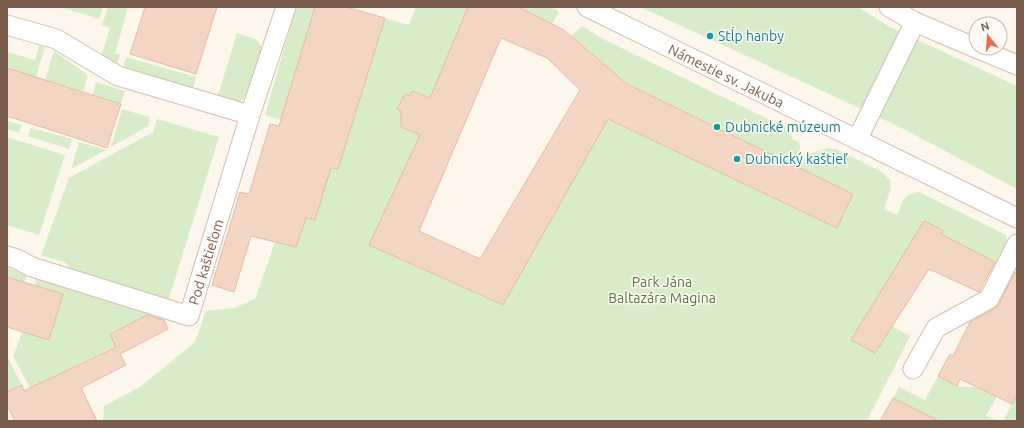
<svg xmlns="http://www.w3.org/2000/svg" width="1024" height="428" font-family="Ubuntu,sans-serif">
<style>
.green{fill:#d8ecc9}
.building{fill:#f3d5c3;stroke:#e6bba3;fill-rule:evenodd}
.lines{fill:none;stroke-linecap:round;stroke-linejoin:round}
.street-casing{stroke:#d1beb0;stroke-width:21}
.street{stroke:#fff;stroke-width:19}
.culture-dot{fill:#0f9aa8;stroke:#fffaf3;stroke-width:1.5}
.labels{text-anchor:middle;stroke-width:3;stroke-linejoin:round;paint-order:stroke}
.culture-label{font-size:14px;fill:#0d838f;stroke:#fffaf3;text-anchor:start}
.street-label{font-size:14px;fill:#7a5c4d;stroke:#fffaf3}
.park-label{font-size:14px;fill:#537a41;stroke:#fffaf3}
</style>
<rect width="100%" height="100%" fill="#fdf6ec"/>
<g class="green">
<polygon points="60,7 103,7 99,19"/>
<polygon points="108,7 128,8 115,53 120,55 116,67 107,62 102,53 110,28 102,25"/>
<polygon points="296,7 315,7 281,120 265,115"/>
<path d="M416,7H468L430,98L412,91L409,96L405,94L397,109L401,111V127L420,135L369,245L502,305L608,119L837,228L853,194L800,168L808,154L828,148L836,149L882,172L890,180L891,188L884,209L897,215C903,202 903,193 919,192L1006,235L1007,241L996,263L941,234L943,230L923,221L922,225L851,340L875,353L892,326L910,336L867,421H103L104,406L140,387L195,342L206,311L234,308L255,299L275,242L296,247L305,218L331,168L338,169L385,18L409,25Z"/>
<polygon points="518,7 550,7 559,12 552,24"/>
<polygon points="640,7 858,7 890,27 1017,86 1017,189 894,124"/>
<path d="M582,26L603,39L787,128L791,132L792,139L799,142C802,151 797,157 793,165L627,84L571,36Z"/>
<path d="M237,33L255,39L260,44L263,53L246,97C235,105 230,101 217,98Z"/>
<polygon points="39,45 45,47 36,77 7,68 7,52 35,60"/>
<polygon points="54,51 88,75 83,91 45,80"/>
<polygon points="126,57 196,77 192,92 122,71"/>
<polygon points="96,82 125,91 121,104 92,95"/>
<polygon points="122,109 150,117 148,126 111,147"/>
<polygon points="157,119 219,137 167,305 77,279 66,263 41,255 69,178 153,132"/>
<polygon points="7,121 22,125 19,133 7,129"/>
<polygon points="31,128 72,139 69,149 28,136"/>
<polygon points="7,137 65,155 39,235 7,225"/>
<polygon points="79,142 106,150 71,169"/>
<polygon points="7,268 27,274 25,282 7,277"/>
<polygon points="38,274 159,310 110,333 116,346 30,388 13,356 23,331 49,339 63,294 35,285"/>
<polygon points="7,356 22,385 7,392"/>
<polygon points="938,376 957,386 979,388 997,396 986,416 999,421 937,421 893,398 899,387 925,400"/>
<polygon points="1015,398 1017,399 1017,421 1003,421"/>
</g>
<g class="building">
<polygon points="145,7 217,7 196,74 130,54"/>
<polygon points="315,7 346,7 385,18 338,169 331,168 315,220 306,218 296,247 251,236 234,292 212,285 240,192 249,194 270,124 279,126"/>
<path d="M468,7H518L564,30L627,84L853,194L837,228L608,119L503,305L369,245L420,135L401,127V111L397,109L405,94L409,96L412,91L430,98ZM501,38L547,58L580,90L480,259L419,231Z"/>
<polygon points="7,68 121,104 107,148 7,116"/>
<polygon points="924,221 943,230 941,234 995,262 979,292 929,269 875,353 851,340"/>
<polygon points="1015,272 1017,273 1017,394 1012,404 960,379 957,386 938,376 950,354 953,356 970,322 994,309 999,304"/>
<polygon points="7,277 63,294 49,340 7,327"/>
<polygon points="147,315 164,320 168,329 120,354 126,365 81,388 97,421 15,421 7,405 7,392 22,385 24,391 116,347 110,334"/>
<polygon points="893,398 939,421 880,421"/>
</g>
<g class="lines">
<g class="street-casing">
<g id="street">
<polyline points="587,7 1017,218"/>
<polyline points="889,7 915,22 976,48"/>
<polyline points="7,25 56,39 118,76 250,115"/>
<polyline points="976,48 1017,65"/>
<polyline points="857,140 915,22"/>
<polyline points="7,256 17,259 32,267 189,316 250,115 286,7"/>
<polyline points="913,369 936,328 989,299 1017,244"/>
</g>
</g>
<use href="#street" class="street"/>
</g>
<g class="culture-dot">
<circle cx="710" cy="36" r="4"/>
<circle cx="717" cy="127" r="4"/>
<circle cx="737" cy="159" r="4"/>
</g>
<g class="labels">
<g class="culture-label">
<text x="718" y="41">Stĺp hanby</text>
<text x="725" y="132">Dubnické múzeum</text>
<text x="745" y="164">Dubnický kaštieľ</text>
</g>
<g class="street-label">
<text transform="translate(726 76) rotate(26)" y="5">Námestie sv. Jakuba</text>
<text transform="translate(206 262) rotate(-73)" y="5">Pod kaštieľom</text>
</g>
<g class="park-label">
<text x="662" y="287">Park Jána<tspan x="662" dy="16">Baltazára Magina</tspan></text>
</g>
</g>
<rect width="1024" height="428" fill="none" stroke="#7a5c4d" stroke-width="16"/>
<g transform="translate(988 36) rotate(343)"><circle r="19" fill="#fffaf3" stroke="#cabbb1"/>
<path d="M0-3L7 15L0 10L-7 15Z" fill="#e76f51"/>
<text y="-6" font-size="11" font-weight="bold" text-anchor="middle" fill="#7a5c4d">N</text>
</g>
</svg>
